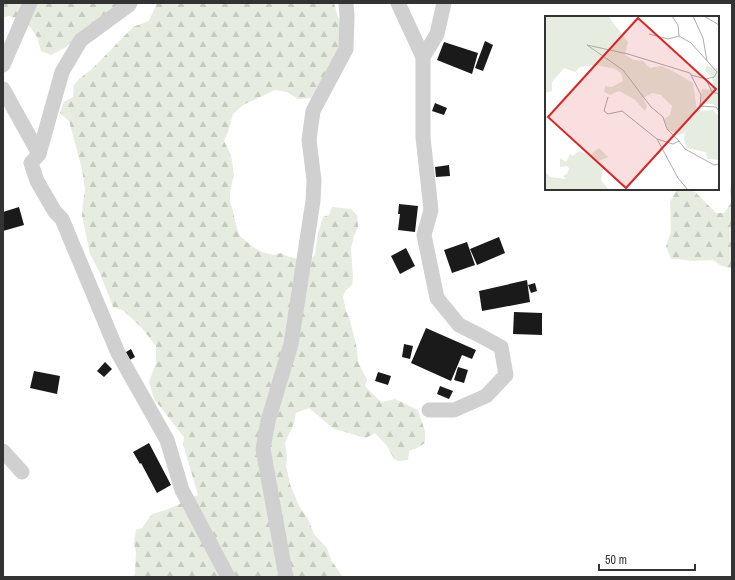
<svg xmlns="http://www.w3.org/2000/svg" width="735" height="580" font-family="'Archivo Narrow',sans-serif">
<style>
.forest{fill:url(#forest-firs)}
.building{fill:#1a1a1a}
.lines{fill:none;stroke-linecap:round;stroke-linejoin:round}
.minor{stroke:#d0d0d0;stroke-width:15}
.inset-road{fill:none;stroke:#adadad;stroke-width:1}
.view{fill:#d62828;fill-opacity:0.15;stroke:#d62828;stroke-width:2}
.inset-edge{fill:none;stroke:#333;stroke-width:2}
</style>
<defs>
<pattern id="forest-firs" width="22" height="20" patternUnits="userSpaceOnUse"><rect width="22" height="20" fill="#e6ecdf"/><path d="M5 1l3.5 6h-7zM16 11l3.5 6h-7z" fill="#c6cbc0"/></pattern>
</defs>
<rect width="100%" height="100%" fill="#fff"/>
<g class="forest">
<polygon points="3,3 122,3 102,16 66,47 51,55 41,51 37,37 27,22 9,16 3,17"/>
<polygon points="157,3 334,3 346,45 315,98 298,99 287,92 275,90 243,105 233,114 228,132 224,141 231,155 234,174 230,192 230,202 233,211 236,225 240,236 253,247 262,252 274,255 281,253 286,256 308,261 315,255 318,233 323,217 329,215 332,207 351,209 357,215 358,227 354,236 351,249 353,277 352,285 346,290 343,296 346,311 350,320 357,349 358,362 367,380 365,386 378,399 382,402 395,399 418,410 425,431 425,443 417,448 409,451 408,460 398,461 394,459 387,446 375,433 366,438 334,429 309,408 296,413 294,423 285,443 287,457 286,466 290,484 299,506 308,519 314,534 327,548 331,560 343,577 133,577 135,574 136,552 134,543 136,530 142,528 152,514 169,509 198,495 183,444 184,437 154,399 149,382 156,363 156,346 141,327 124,311 113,307 100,273 90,254 82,216 83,202 85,190 82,169 69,121 60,113 64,102 73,97 74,85 80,78 91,70 133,27 149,21"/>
<polygon points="732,183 732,269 720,265 713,260 692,261 678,259 671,259 666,246 671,232 670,202 677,190 688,190 695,192 716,213 724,213 731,203 730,189"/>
</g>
<g class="building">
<polygon points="485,41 493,45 483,71 475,68"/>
<polygon points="444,42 478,53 472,74 437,60"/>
<polygon points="435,103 447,108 444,115 432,111"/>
<polygon points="449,165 450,176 436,177 435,167"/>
<polygon points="399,204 418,206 415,232 398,230 400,214 398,214"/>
<polygon points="19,207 24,225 3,231 3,212"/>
<polygon points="499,237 505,253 477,265 470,249"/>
<polygon points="467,242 475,265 452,273 444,250"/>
<polygon points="406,248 415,266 400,274 391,256"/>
<polygon points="527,280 530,302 482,311 479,291"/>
<polygon points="535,283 537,291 531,293 528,285"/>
<polygon points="514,312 542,313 542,335 513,334"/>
<polygon points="426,328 476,350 472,359 462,355 451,381 411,363"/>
<polygon points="404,344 413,346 410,359 402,357"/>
<polygon points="131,349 135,357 128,361 123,354"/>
<polygon points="105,362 112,369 104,377 97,371"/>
<polygon points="458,367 468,370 464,383 454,380"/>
<polygon points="34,371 60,376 57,394 30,388"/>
<polygon points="378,372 391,376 388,385 375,381"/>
<polygon points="440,386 453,391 449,399 437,394"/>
<polygon points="149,443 171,485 157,493 141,463 140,464 133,452"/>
</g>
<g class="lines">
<g class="minor">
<polyline points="130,3 129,5 81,40 62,72 39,154 31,163 37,181 55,212 62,219 118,353 167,440 182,490 228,577"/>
<polyline points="398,3 423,57"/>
<polyline points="3,65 30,3"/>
<polyline points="3,89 39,154"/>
<polyline points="429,410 454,410 486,396 506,375 501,347 481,336 459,325 437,298 424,235 431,210 423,137 423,57 437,34 444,3"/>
<polyline points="3,451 22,472"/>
<polyline points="286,577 263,449 268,421 291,344 313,201 314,180 309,140 313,111 346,49 347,16 346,3"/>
</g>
</g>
<g transform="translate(545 16)">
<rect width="174" height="174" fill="#fff"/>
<path d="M0,0H63L83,26L80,39L89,44L98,45L105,52L116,50L126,54L148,67L152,95L168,94L173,100L174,144L163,143L160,136L142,132L139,124L140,117L134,119L123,114L119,103L125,99L127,90L116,79L107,77L98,82L102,90L100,95L89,83L74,75L65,79L59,76L60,70L67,71L78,65L76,57L70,53L51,49L35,51L30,56L19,52L7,66V75L0,77ZM162,50L174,53V92L168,88H155L157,73L165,74L169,69L166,60L160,54ZM54,132L63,141L54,145L58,151L56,164L63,173L70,174H0V155L5,161L21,163L18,160L22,158L24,152L22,150L15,151V142L21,146L25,138L28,140L34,135L45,139Z" fill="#e6ecdf"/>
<path class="inset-road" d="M127,0L133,9L134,20L146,27L172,56L169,61L161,63L146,59M148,0L158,22L162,45M159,0L174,9M104,18L123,23L134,20M42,29L83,38L145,57L156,79L155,90L171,91L174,95M42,29L78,54L106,91L118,101L122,113L134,125L128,128L112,123M161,63L167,76L174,78M63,81L59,95L63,98L77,95L112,123L133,162L143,174M134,125L140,133L169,149L174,148"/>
<path class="view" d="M93,2L171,73L81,172L3,101Z"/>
<rect width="174" height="174" class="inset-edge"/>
</g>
<rect width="735" height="580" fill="none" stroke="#333333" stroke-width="8"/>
<path d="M599 564v6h96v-6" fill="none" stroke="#333333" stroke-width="2"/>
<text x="605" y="564" font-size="12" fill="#333333" stroke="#ffffff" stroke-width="3" paint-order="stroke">50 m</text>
</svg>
